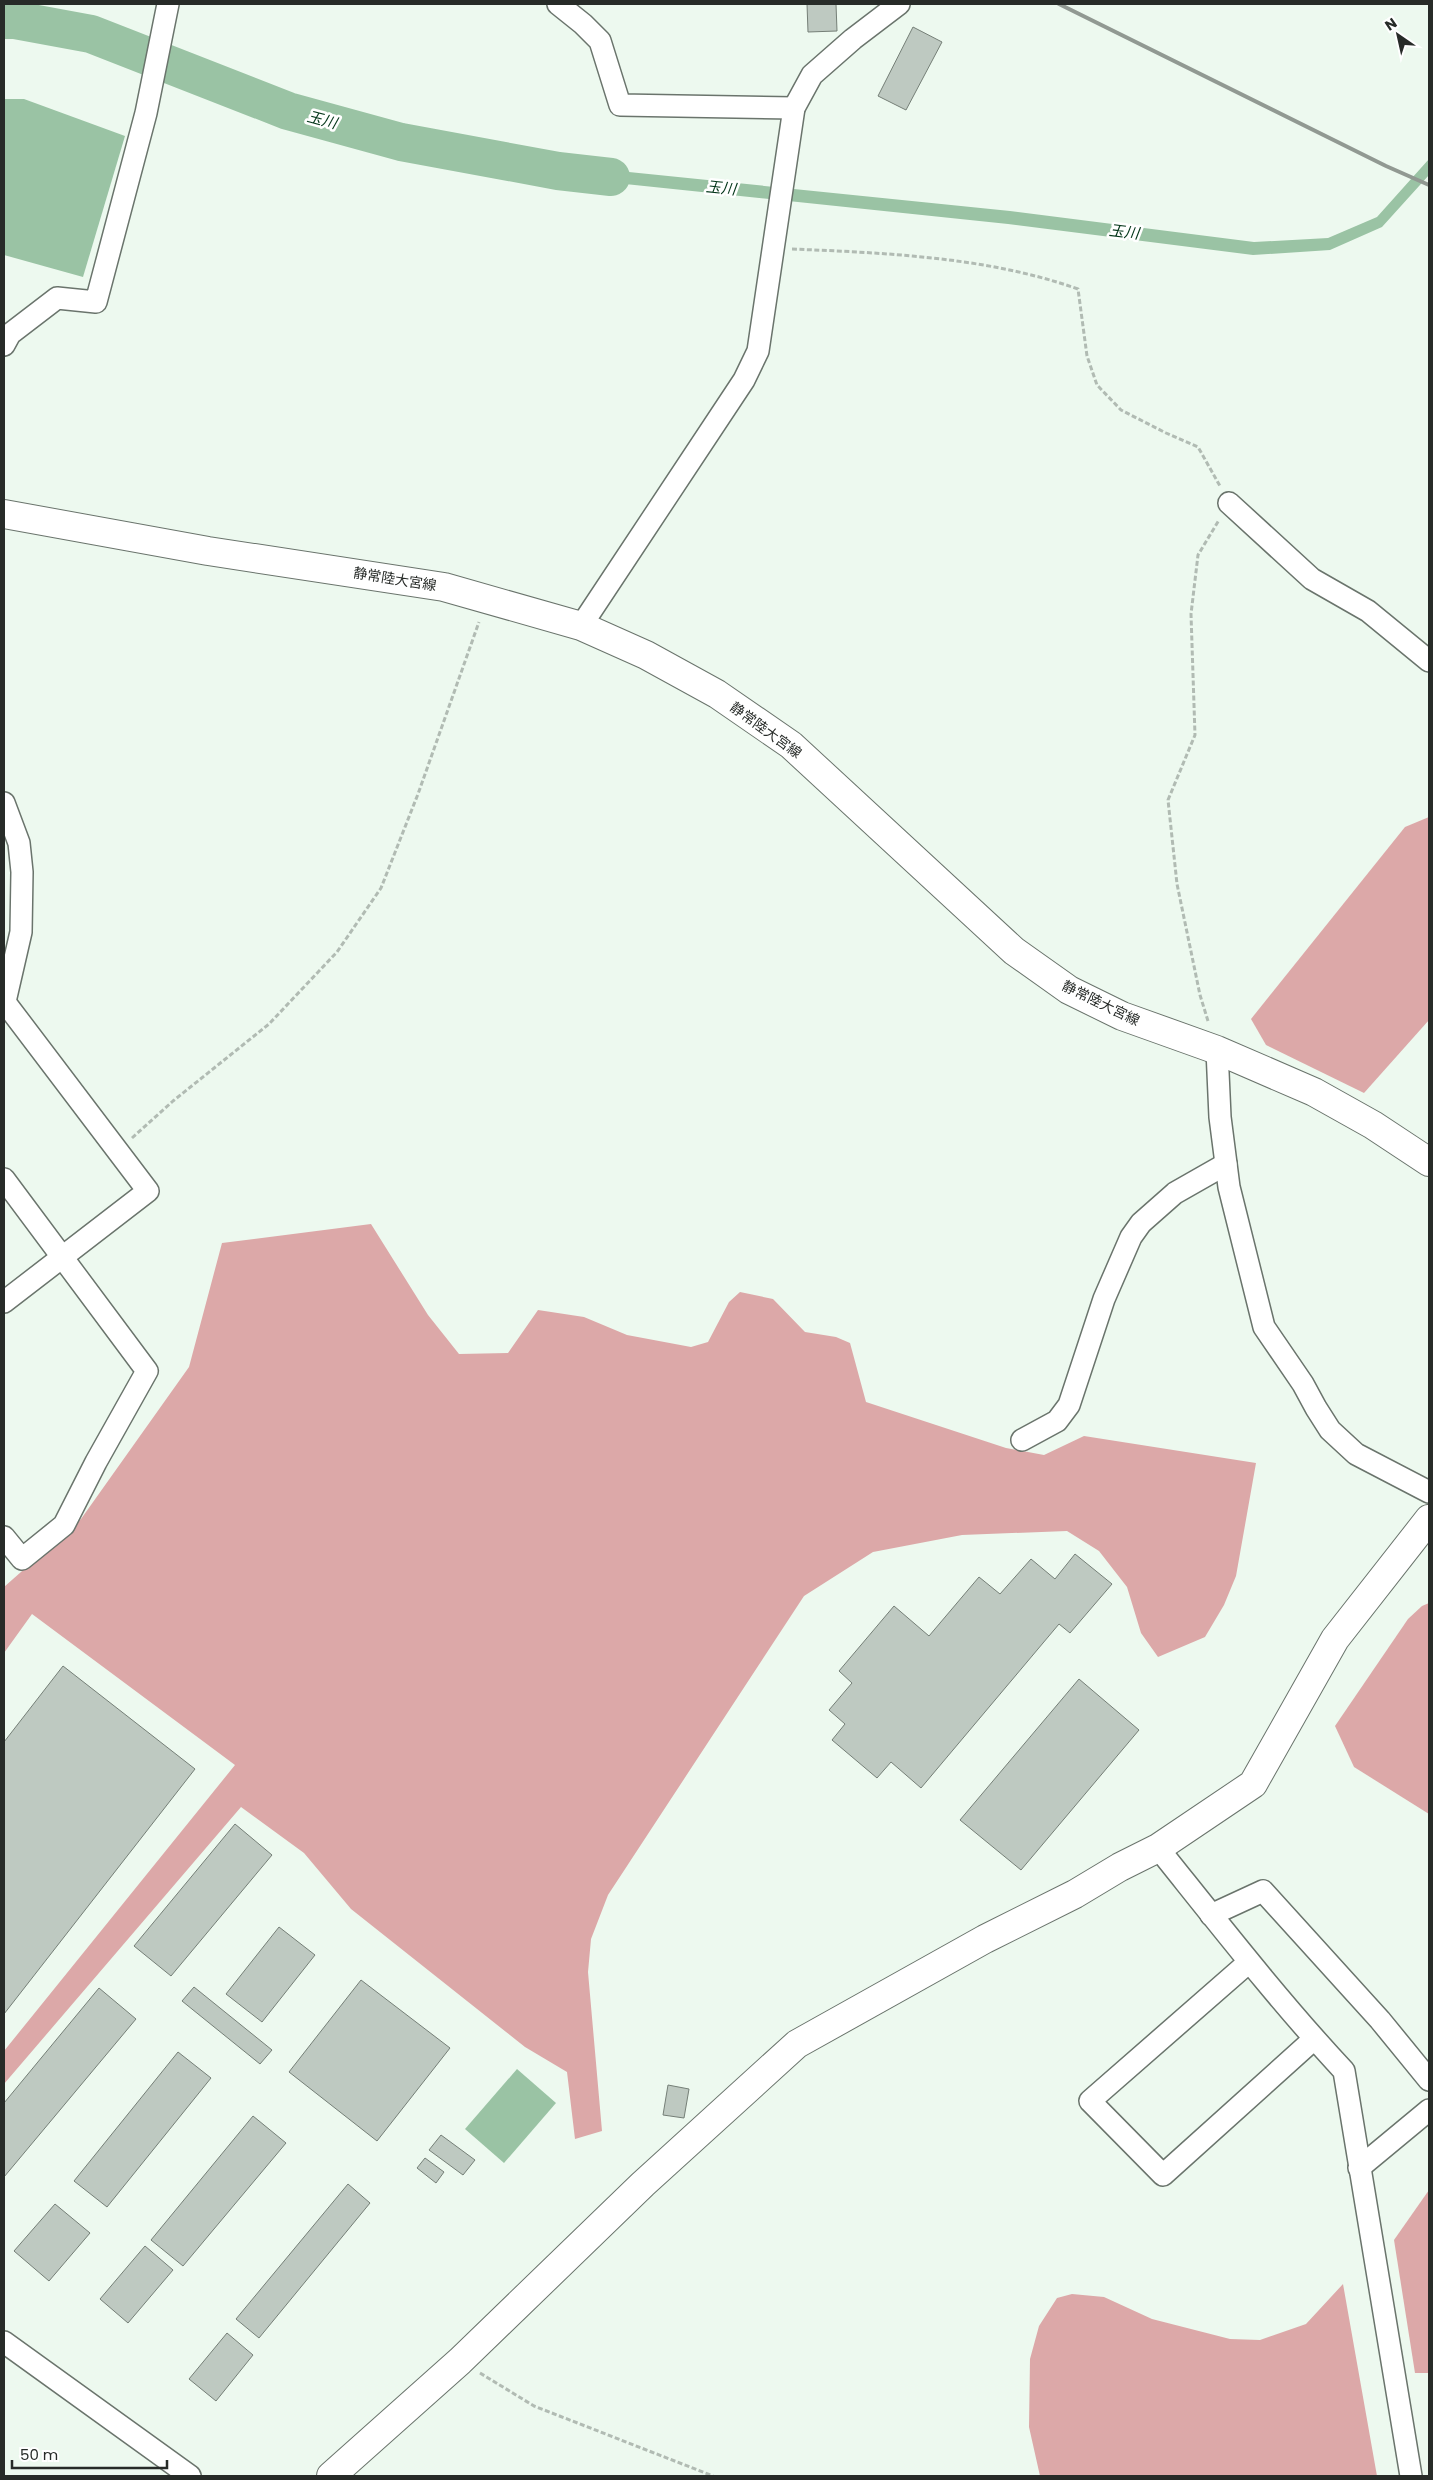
<svg xmlns="http://www.w3.org/2000/svg" width="1433" height="2480" font-family="Poppins,'Noto Sans JP',sans-serif">
<style>
.forest{fill:#dca8a8}
.water{fill:#9ac3a4}
.lines{fill:none;stroke-linecap:round;stroke-linejoin:round}
.river{stroke:#9ac3a4;stroke-width:38}
.building{fill:#bec9c1;stroke:#757f77}
.street-casing{stroke:#6a746c;stroke-width:24}
.secondary-casing{stroke:#6a746c;stroke-width:30}
.path{stroke:#b1bbb3;stroke-width:3;stroke-dasharray:5 2.5;stroke-linecap:butt}
.street{stroke:#fff;stroke-width:21}
.secondary{stroke:#fff;stroke-width:28}
.rail{stroke:#919992;stroke-width:4}
.labels{text-anchor:middle;stroke-width:5;stroke-linejoin:round;paint-order:stroke}
.street-label{font-size:14px;fill:#272b28;stroke:#fff}
.water-label{font-size:15px;font-style:italic;fill:#023518;stroke:#fff}
</style>
<rect width="100%" height="100%" fill="#edf9ef"/>
<g class="forest">
<polygon points="1429,817 1429,1020 1364,1093 1266,1045 1251,1019 1405,827"/>
<polygon points="371,1224 428,1315 459,1354 508,1353 538,1310 584,1317 627,1335 691,1347 708,1342 729,1302 740,1292 773,1299 805,1332 836,1337 850,1343 866,1402 1006,1448 1044,1455 1084,1436 1256,1463 1236,1576 1224,1605 1205,1637 1158,1657 1141,1633 1127,1587 1099,1551 1067,1531 962,1535 873,1552 804,1596 608,1895 591,1939 588,1972 602,2131 575,2139 567,2072 525,2047 351,1909 304,1853 241,1807 4,2084 4,2051 235,1765 32,1614 4,1653 4,1587 81,1519 189,1367 222,1243"/>
<polygon points="1429,1603 1429,1814 1354,1767 1335,1726 1408,1619 1422,1606"/>
<polygon points="1429,2190 1429,2373 1415,2373 1394,2240"/>
<polygon points="1343,2284 1377,2476 1040,2476 1029,2427 1030,2359 1039,2326 1057,2298 1072,2294 1104,2297 1152,2319 1230,2339 1260,2340 1306,2324"/>
</g>
<g class="water">
<polygon points="4,99 24,99 125,136 83,277 4,255"/>
<polygon points="1429,159 1429,175 1382,227 1330,250 1253,255 1008,224 558,177 560,165 1010,211 1254,242 1328,238 1377,217"/>
<polygon points="517,2069 556,2103 504,2163 465,2129"/>
</g>
<g class="lines">
<polyline class="river" points="4,20 15,20 91,34 288,111 401,142 558,171 611,177"/>
</g>
<g class="building">
<polygon points="807,4 836,4 837,31 808,32"/>
<polygon points="913,27 942,42 906,110 878,96"/>
<polygon points="1075,1554 1112,1584 1070,1633 1059,1624 921,1788 891,1762 877,1778 832,1740 845,1724 829,1710 852,1683 839,1671 894,1606 929,1636 979,1577 1000,1594 1031,1559 1055,1579"/>
<polygon points="63,1666 195,1769 4,2014 4,1742"/>
<polygon points="1079,1679 1139,1730 1021,1870 960,1820"/>
<polygon points="235,1824 272,1855 171,1976 134,1946"/>
<polygon points="279,1927 315,1955 262,2022 226,1994"/>
<polygon points="361,1980 450,2048 377,2141 289,2072"/>
<polygon points="194,1987 272,2050 260,2064 182,2001"/>
<polygon points="99,1988 136,2019 4,2177 4,2103"/>
<polygon points="178,2052 211,2078 107,2207 74,2181"/>
<polygon points="668,2085 689,2089 684,2118 663,2115"/>
<polygon points="253,2116 286,2143 183,2266 151,2240"/>
<polygon points="441,2135 475,2160 463,2175 429,2150"/>
<polygon points="425,2158 444,2172 436,2183 417,2168"/>
<polygon points="348,2184 370,2203 259,2338 236,2319"/>
<polygon points="55,2204 90,2233 49,2281 14,2251"/>
<polygon points="145,2246 173,2270 128,2323 100,2299"/>
<polygon points="227,2333 253,2355 216,2401 189,2379"/>
</g>
<g class="lines">
<g class="street-casing">
<g id="street">
<polyline points="558,4 583,24 600,41 620,105 794,108"/>
<polyline points="4,345 10,334 57,298 96,302 146,113 168,4"/>
<polyline points="1229,503 1312,579 1368,611 1429,661"/>
<polyline points="581,626 744,380 758,351 794,108 812,75 853,39 899,4"/>
<polyline points="4,803 19,843 22,872 21,932 4,1006"/>
<polyline points="4,1001 148,1191 4,1302"/>
<polyline points="1217,1050 1220,1117 1229,1187 1264,1327 1303,1384 1316,1408 1330,1430 1356,1454 1429,1492"/>
<polyline points="4,1179 147,1371 96,1462 64,1525 22,1559 4,1537"/>
<polyline points="1022,1440 1057,1421 1069,1405 1104,1299 1131,1237 1141,1223 1175,1193 1226,1164"/>
<path d="M1158,1848C1219,1924 1278,2000 1344,2071L1411,2476"/>
<polyline points="1211,1915 1263,1891 1380,2020 1429,2080"/>
<polyline points="1249,1962 1090,2101 1163,2175 1314,2039"/>
<polyline points="1359,2168 1429,2110"/>
<polyline points="4,2342 190,2476"/>
</g>
</g>
<g class="secondary-casing">
<g id="secondary">
<polyline points="4,514 208,551 444,587 581,626 646,655 717,694 791,745 1014,951 1069,990 1122,1016 1217,1050 1314,1092 1373,1125 1429,1162"/>
<polyline points="331,2476 460,2361 643,2184 797,2044 985,1939 1075,1894 1120,1867 1158,1848 1253,1784 1335,1639 1429,1519"/>
</g>
</g>
<g class="path">
<path d="M792,249C887,253 988,257 1078,289L1087,356L1097,385L1121,410L1166,433L1198,447L1220,486"/>
<polyline points="1208,1021 1200,995 1177,884 1168,800 1195,735 1191,614 1198,555 1219,520"/>
<polyline points="132,1138 173,1101 269,1024 337,952 381,888 418,794 479,622"/>
<polyline points="480,2373 534,2406 713,2476"/>
</g>
<use href="#street" class="street"/>
<use href="#secondary" class="secondary"/>
<polyline class="rail" points="1059,4 1386,166 1429,185"/>
</g>
<g class="labels">
<g class="street-label">
<text transform="translate(395 579) rotate(9)" y="5">静常陸大宮線</text>
<text transform="translate(766 730) rotate(36)" y="5">静常陸大宮線</text>
<text transform="translate(1101 1003) rotate(26)" y="5">静常陸大宮線</text>
</g>
<g class="water-label">
<text transform="translate(322 120) rotate(15)" y="5">玉川</text>
<text transform="translate(721 188) rotate(6)" y="5">玉川</text>
<text transform="translate(1124 232) rotate(7)" y="5">玉川</text>
</g>
</g>
<rect width="1433" height="2480" fill="none" stroke="#272b28" stroke-width="10"/>
<g transform="translate(1398 35) rotate(326)" stroke="#ffffff" stroke-width="4" paint-order="stroke">
<path d="M0-4L9 19L0 12L-9 19Z" fill="#272b28"/>
<text y="-8" font-size="14" font-weight="bold" text-anchor="middle" fill="#272b28">N</text>
</g>
<path d="M12 2460v8h155v-8" fill="none" stroke="#272b28" stroke-width="2.5"/>
<text x="20" y="2460" font-size="15" fill="#272b28" stroke="#ffffff" stroke-width="4" paint-order="stroke">50 m</text>
</svg>
